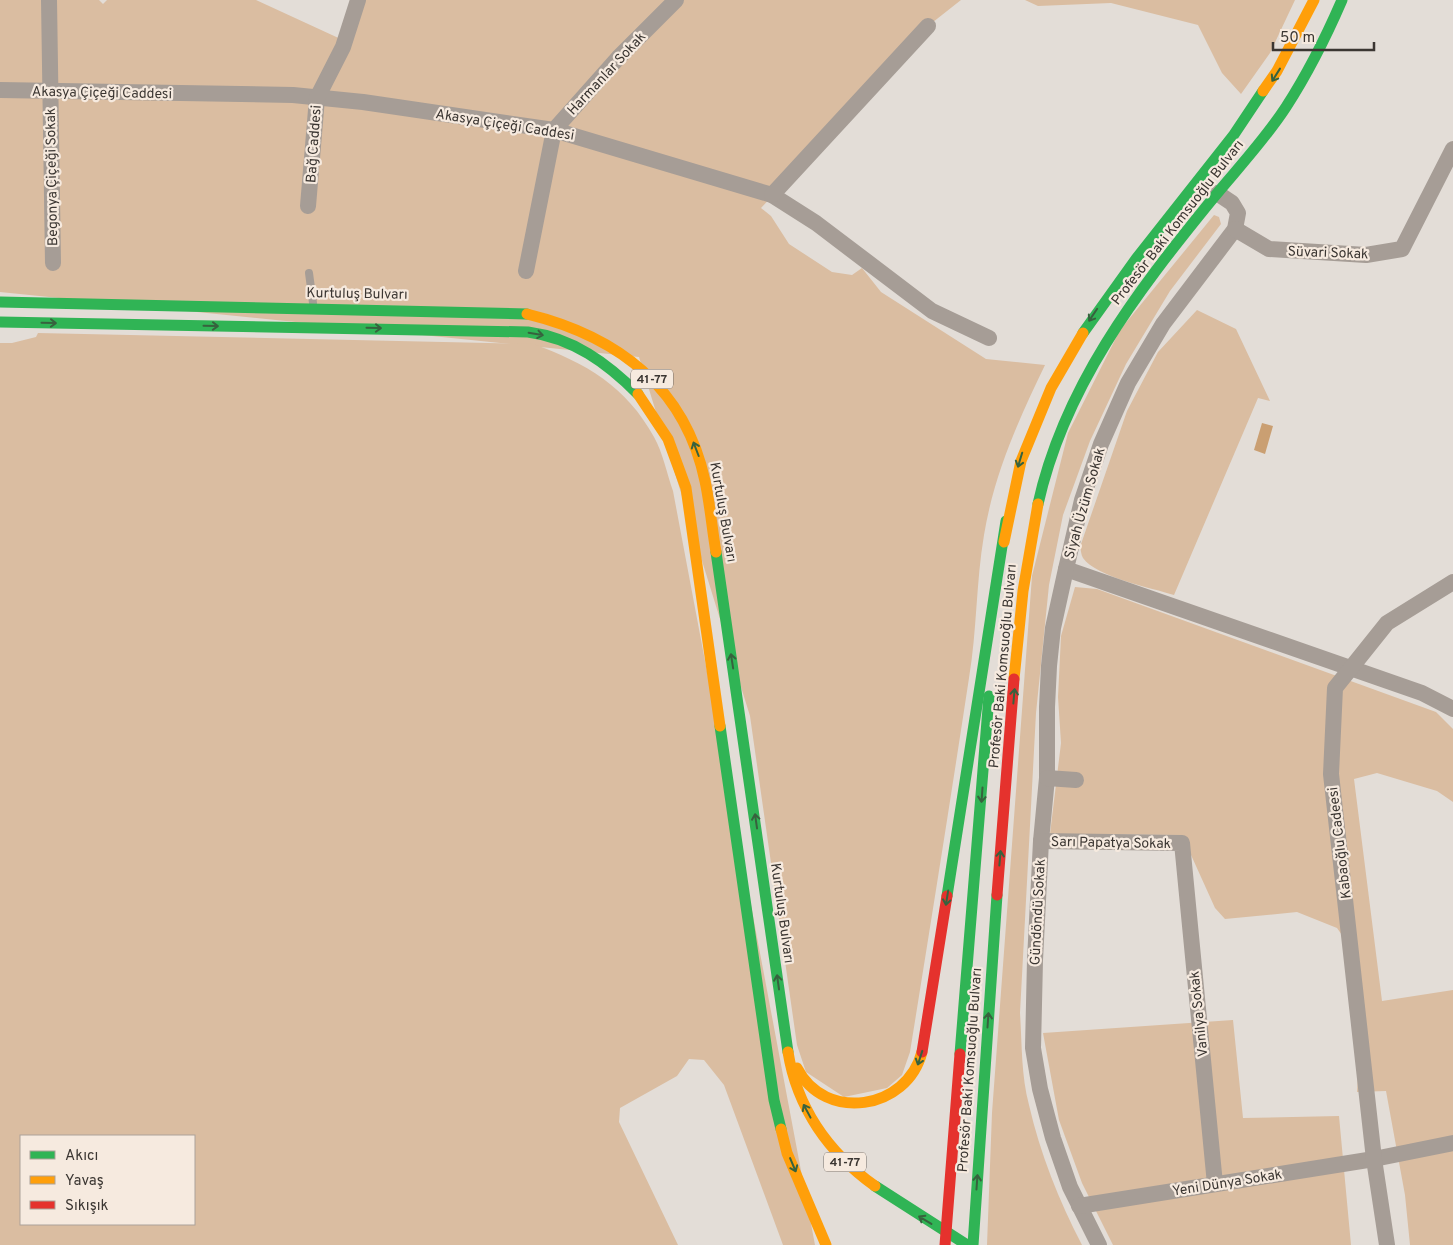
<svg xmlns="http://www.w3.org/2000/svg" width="1453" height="1245" font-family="Overpass,sans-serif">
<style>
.green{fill:#dabda1;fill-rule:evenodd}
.water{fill:#ca9f72}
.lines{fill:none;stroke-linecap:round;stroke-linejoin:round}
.lane{stroke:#a69d96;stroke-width:8}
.street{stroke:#a69d96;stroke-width:16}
.fast{stroke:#30b455;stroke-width:11}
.slow{stroke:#ff9f0a;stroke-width:11}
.jam{stroke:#e5322d;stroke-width:11}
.oneway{stroke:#37623e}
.labels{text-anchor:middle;stroke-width:4.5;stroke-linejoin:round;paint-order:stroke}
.shield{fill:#f6eadf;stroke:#736c66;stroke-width:1}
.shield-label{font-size:12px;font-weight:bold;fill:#3b3632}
.street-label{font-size:14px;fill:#3b3632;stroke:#f6eadf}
</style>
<rect width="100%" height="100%" fill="#e3ddd7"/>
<g class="green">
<path d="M0,0H99L103,4L107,0H256L345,41L358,0H961L928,26L761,208L771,216L789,244L832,272L852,275L862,268L881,292L986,359L1045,365C1019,419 994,474 984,535C976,582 977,631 969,678C950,803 930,928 910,1052L902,1075L887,1088L844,1097L806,1072L797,1045L750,716L639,357L0,292Z"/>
<polygon points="1025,0 1295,0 1270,53 1241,94 1222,73 1198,25 1111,3 1038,6"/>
<path d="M1214,215L1219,217L1221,224L1170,291L1126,364L1090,441L1063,515L1049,585L1036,713L1020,1013C1022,1043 1021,1075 1029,1105C1040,1153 1059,1201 1082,1245H987L992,1113L1032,576L1068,433L1120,330Z"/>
<path d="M1197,310L1236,329L1270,401L1258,398L1174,595C1152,588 1096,577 1083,558C1081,555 1081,550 1080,547L1127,411L1158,352Z"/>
<path d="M38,333L533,344C586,363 626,386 654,437C663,453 667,474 673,491L815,1245H783L724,1085L704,1060L689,1059L677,1076L620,1108L619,1122L678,1245H0V343H12L36,337ZM21,1136H194V1224H21Z"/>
<polygon points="1075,587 1097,589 1436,712 1453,729 1453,802 1437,791 1377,773 1354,779 1382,1001 1453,990 1453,1245 1410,1245 1405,1195 1386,1091 1357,1092 1363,1003 1354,952 1337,928 1297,912 1225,919 1215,908 1182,835 1050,834 1061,743 1058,697 1061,636"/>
<polygon points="1233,1020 1243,1118 1339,1116 1351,1245 1113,1245 1082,1183 1059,1120 1043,1033"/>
</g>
<polygon class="water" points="1262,423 1273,426 1265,454 1254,450"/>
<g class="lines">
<polyline class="lane" points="309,273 313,303"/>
<g class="street">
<polyline points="49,0 53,263"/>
<polyline points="0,90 293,95 363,102 554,130 772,195 816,223 932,311 989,338"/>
<polyline points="1217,193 1232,203 1238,213 1235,229 1163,324 1128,383 1101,444 1082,500 1066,569 1422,693 1453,709"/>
<polyline points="772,195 928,26"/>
<polyline points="308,206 317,98 343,47 358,0"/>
<polyline points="1235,229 1269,249 1366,255 1402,249 1453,149"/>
<polyline points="526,271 554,130 618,58 676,0"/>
<polyline points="1066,569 1053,628 1049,666 1047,707 1047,778 1041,841 1035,960 1033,1048 1040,1089 1053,1138 1070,1187 1099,1245"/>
<polyline points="1047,778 1076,780"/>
<polyline points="1041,841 1182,843 1215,1184"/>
<polyline points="1079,1206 1374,1159 1453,1143"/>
<polyline points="1387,1245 1374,1159 1331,774 1335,688 1387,623 1453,582"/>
</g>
<g class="fast">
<polyline points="0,302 527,314"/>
<path d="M0,322L528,332C573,338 607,363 638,394"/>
<polyline points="1083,333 1136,259 1233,136 1263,91"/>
<path d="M1038,504C1064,387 1136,293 1210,202C1236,170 1264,141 1286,107C1308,73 1326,37 1342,0"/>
<polyline points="716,552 788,1052"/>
<polyline points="720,726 774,1100 781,1129"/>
<polyline points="947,896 1006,521"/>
<polyline points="960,1054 989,696"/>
<polyline points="875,1186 967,1245"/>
<polyline points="973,1245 997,895"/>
</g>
<g class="slow">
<polyline points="1263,91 1277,71 1314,0"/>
<path d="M527,314C617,336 685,387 705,481C710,504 712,529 716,552"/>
<polyline points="638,394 668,439 686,488 720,726"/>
<polyline points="1004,542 1021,461 1051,388 1083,333"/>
<polyline points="1014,679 1023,591 1038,504"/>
<path d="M788,1052C797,1108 829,1153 875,1186"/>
<path d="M797,1068C825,1123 907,1110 922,1052"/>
<polyline points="781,1129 787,1153 826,1245"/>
</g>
<g class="jam">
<polyline points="997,895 1014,679"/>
<polyline points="922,1052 947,896"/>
<polyline points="945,1245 960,1054"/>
</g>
</g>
<defs><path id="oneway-shaft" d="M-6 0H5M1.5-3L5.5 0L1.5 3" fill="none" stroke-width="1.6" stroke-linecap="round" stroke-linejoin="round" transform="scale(1.25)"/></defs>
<g class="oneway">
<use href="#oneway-shaft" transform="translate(1276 75) rotate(122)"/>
<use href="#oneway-shaft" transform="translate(1093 315) rotate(124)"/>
<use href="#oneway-shaft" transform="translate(49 323) rotate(1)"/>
<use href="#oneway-shaft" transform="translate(211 326) rotate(1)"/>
<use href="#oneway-shaft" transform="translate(374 328) rotate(1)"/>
<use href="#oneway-shaft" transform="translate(536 334) rotate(10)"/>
<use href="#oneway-shaft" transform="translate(696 449) rotate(-111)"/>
<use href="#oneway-shaft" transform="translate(1020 460) rotate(107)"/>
<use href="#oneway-shaft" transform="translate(732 661) rotate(-99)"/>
<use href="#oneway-shaft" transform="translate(1014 696) rotate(-85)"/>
<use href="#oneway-shaft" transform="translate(982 795) rotate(94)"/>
<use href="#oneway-shaft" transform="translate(756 821) rotate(-98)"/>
<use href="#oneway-shaft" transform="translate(1000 858) rotate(-85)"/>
<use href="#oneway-shaft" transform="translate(947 898) rotate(99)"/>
<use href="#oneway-shaft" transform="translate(778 982) rotate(-98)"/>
<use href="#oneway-shaft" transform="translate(988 1020) rotate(-86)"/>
<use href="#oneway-shaft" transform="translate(920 1058) rotate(108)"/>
<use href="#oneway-shaft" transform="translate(807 1111) rotate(-118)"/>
<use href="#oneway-shaft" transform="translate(793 1165) rotate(67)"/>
<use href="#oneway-shaft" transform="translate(977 1182) rotate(-86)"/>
<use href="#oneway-shaft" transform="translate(925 1220) rotate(-149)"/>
</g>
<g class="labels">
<g class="shield">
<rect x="631" y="369.5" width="42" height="19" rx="4"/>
<rect x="824" y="1152.5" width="42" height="19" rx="4"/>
</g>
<g class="shield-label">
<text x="652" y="383">41-77</text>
<text x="845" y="1166">41-77</text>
</g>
<g class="street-label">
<text transform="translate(606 73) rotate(-47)" y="5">Harmanlar Sokak</text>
<text transform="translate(102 92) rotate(1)" y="5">Akasya Çiçeği Caddesi</text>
<text transform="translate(505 124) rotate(9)" y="5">Akasya Çiçeği Caddesi</text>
<text transform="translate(313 144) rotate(-86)" y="5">Bağ Caddesi</text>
<text transform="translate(51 177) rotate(-91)" y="5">Begonya Çiçeği Sokak</text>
<text transform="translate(1177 222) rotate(-52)" y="5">Profesör Baki Komsuoğlu Bulvarı</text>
<text transform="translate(1328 252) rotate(2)" y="5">Süvari Sokak</text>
<text transform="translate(357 293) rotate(1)" y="5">Kurtuluş Bulvarı</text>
<text transform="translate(1084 503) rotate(-74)" y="5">Siyah Üzüm Sokak</text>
<text transform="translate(724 512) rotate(80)" y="5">Kurtuluş Bulvarı</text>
<text transform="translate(1002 666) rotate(-85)" y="5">Profesör Baki Komsuoğlu Bulvarı</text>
<text transform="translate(1111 842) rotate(1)" y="5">Sarı Papatya Sokak</text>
<text transform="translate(1339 843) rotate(-97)" y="5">Kabaoğlu Cadeesi</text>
<text transform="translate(1037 912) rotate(-87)" y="5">Gündöndü Sokak</text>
<text transform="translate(783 913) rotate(82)" y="5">Kurtuluş Bulvarı</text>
<text transform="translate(1198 1014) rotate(-96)" y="5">Vanilya Sokak</text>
<text transform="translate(969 1070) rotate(-86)" y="5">Profesör Baki Komsuoğlu Bulvarı</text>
<text transform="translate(1227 1182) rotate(-9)" y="5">Yeni Dünya Sokak</text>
</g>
</g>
<rect x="20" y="1135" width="175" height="90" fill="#f6eadf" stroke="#aba29a"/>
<rect x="30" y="1151" width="25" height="8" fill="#30b455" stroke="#aba29a"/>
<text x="65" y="1160" font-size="15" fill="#3b3632">Akıcı</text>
<rect x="30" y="1176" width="25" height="8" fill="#ff9f0a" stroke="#aba29a"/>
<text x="65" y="1185" font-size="15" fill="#3b3632">Yavaş</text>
<rect x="30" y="1201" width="25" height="8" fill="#e5322d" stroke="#aba29a"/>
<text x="65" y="1210" font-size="15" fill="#3b3632">Sıkışık</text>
<path d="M1273 42v8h101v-8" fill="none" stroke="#3b3632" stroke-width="2.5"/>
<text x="1280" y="42" font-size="15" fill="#3b3632" stroke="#f6eadf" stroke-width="4" paint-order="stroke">50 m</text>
</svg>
